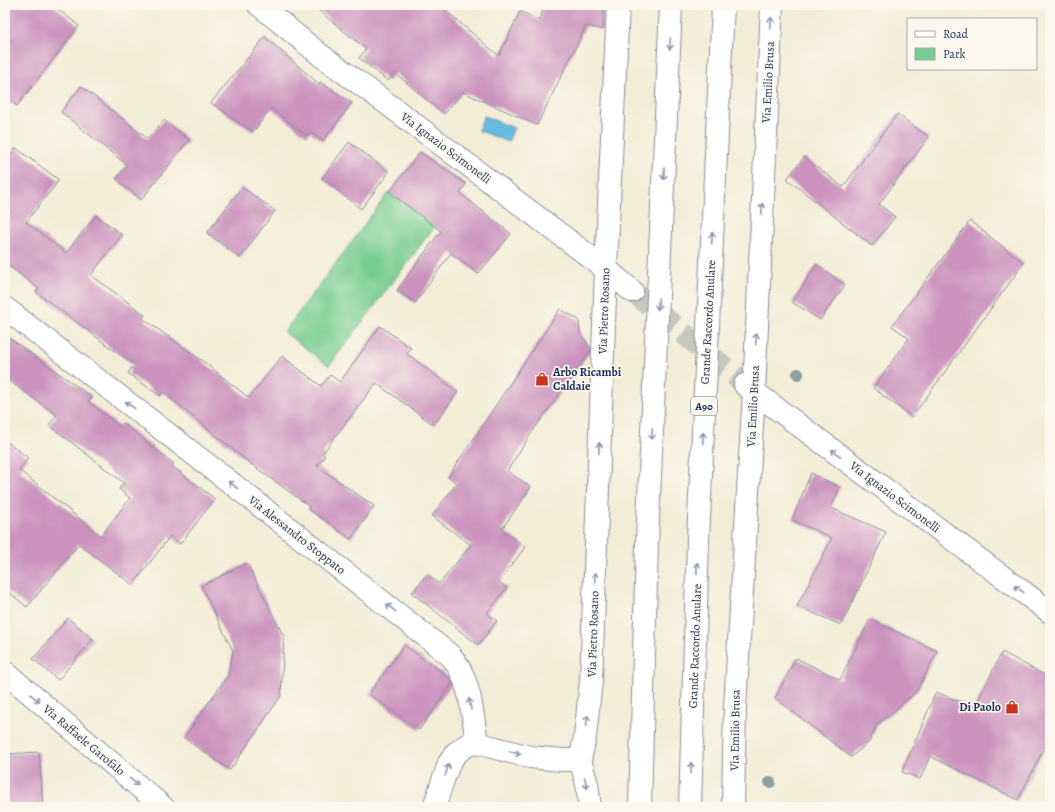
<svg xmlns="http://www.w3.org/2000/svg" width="1055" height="812" font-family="Alegreya,serif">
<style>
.green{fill:#77cd91;stroke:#497e78}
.water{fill:#63bce0;stroke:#3f769f}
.building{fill:#cb92be}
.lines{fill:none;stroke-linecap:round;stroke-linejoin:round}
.minor-tunnel{stroke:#c8c7bf;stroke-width:22;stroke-dasharray:22 11;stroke-linecap:butt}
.minor-casing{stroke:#878e9a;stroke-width:24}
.highway-casing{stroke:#878e9a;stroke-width:24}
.minor{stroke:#fff;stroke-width:22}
.highway{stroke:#fff;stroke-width:22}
.tree{fill:#8c9e9d}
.oneway{stroke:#8d97ae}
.labels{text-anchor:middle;stroke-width:3.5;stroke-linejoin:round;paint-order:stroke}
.shield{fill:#fbf7ec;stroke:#5e6b89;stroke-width:1}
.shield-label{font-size:11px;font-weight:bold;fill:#1b2f5e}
.street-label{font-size:12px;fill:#1b2f5e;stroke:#fbf7ec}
.poi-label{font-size:12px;font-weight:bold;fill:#1b2f5e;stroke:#fbf7ec;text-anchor:start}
</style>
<rect width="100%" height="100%" fill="#fbf7ec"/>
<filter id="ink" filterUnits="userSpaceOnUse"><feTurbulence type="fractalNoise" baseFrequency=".025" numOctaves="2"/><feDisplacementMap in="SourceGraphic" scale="8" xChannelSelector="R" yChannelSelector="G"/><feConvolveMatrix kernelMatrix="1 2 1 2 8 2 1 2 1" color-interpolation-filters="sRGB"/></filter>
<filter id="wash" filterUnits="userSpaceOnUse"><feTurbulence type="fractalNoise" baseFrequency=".012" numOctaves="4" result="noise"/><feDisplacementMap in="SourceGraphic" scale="16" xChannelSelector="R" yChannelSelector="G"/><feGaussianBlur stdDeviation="0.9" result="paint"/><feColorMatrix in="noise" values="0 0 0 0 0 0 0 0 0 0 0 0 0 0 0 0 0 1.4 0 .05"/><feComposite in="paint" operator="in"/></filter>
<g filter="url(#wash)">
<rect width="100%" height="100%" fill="#f3edd7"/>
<polygon class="green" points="389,192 448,209 329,366 284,332"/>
<polygon class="water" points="484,116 514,128 508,142 478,130"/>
<g id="blocks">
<g class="building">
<polygon points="5,5 53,5 79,26 17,106 5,97 5,52 13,42 5,35"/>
<polygon points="312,5 439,5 499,56 520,11 540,21 544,5 604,5 603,30 586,26 537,125 463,92 444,114 395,73 388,81 359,58 366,49"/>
<polygon points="265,37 319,84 320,82 352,103 323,141 310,132 307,136 271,108 253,132 211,103"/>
<polygon points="81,86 148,139 164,120 189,140 141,200 116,179 127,165 61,112"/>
<polygon points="897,114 929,137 879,204 895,217 872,246 787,179 804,157 843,187"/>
<polygon points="349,142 389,172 361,209 322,178"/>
<polygon points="16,148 59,180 26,222 66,253 96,215 122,235 91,275 145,315 142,318 204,362 249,398 282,356 321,386 330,375 340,382 380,326 411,348 407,354 458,392 434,425 376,383 322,454 325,456 317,466 374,506 351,539 308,509 309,506 247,461 163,392 160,396 128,373 134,365 36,292 39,289 5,263 5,163"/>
<polygon points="420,152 466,184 460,193 511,234 478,274 451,253 415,303 397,290 441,231 389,192"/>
<polygon points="242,187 275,211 240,258 207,233"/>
<polygon points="970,221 1024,263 912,417 873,388 909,338 892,326"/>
<polygon points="817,264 845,285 820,320 792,302"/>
<polygon points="560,309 579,320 580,333 591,348 590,352 532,432 507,471 531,487 502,529 525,547 499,582 507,588 487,613 497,621 478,645 412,593 427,574 439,584 471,545 432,516 457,483 448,477"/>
<polygon points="5,335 92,397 88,401 120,427 123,423 174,464 172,466 215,499 180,544 170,536 133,585 79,544 27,607 5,589 5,440 28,458 19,470 101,536 130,498 119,489 124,483 49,425 57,415 5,378"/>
<polygon points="811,473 840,487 831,508 886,532 841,625 797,606 832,538 792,520"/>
<polygon points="247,563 284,637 281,696 230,770 184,738 228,675 233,651 201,586"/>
<polygon points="68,618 93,639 58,680 33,659"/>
<polygon points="870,619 937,651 917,691 877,725 869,742 851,757 775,698 796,658 840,680"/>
<polygon points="404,645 450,678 452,684 419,730 369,694"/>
<polygon points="1002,652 1050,678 1050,737 1018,800 930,756 920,779 902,772 936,692 974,708"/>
<polygon points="39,752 43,807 5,807 5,754"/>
</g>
</g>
</g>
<g filter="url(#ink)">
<use href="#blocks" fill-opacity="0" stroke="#878e9a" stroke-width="1"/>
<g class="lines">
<polyline class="minor-tunnel" points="632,291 741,381"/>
<g class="minor-casing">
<g id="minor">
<polyline points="259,5 323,57 385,102 606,269 632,291"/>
<path d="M5,308L235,486L451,656C471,680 472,713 477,743"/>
<polyline points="745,385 1050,612"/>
<polyline points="5,672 163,807"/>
<polyline points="434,807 449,763 456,753 467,745 477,743 530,757 562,760 580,760"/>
<polyline points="590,807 587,784 580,760 585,737 591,681 606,269 618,5"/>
<polyline points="733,807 735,707 754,392 772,5"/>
</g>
</g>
<g class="highway-casing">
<g id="highway">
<polyline points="640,807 647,543 671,5"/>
<polyline points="690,807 698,540 723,5"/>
</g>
</g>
<use href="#minor" class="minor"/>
<use href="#highway" class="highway"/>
</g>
<g class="tree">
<circle cx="798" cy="374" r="6"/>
<circle cx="770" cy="782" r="6"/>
</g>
<defs><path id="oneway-shaft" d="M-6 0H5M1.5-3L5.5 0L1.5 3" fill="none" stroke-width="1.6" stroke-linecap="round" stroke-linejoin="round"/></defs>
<g class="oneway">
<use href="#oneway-shaft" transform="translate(771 23) rotate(-87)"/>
<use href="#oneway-shaft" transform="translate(670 44) rotate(93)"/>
<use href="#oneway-shaft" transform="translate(664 174) rotate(93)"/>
<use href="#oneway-shaft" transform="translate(762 209) rotate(-87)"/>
<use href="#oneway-shaft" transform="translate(712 238) rotate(-87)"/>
<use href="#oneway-shaft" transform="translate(658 304) rotate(93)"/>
<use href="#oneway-shaft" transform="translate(756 339) rotate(-87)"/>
<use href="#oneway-shaft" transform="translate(130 405) rotate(-142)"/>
<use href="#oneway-shaft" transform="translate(652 434) rotate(93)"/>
<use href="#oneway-shaft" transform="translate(703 438) rotate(-88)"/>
<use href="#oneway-shaft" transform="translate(599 448) rotate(-88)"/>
<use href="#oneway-shaft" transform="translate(836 453) rotate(-143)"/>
<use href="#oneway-shaft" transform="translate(233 485) rotate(-142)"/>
<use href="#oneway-shaft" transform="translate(697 568) rotate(-88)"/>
<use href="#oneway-shaft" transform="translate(595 578) rotate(-88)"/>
<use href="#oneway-shaft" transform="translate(1019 589) rotate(-143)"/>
<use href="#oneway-shaft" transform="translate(391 608) rotate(-142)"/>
<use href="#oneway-shaft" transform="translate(35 698) rotate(40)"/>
<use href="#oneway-shaft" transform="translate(470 704) rotate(-100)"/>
<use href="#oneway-shaft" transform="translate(587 721) rotate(-83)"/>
<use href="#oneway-shaft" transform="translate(515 753) rotate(14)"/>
<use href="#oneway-shaft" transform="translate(691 768) rotate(-88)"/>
<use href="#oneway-shaft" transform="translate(447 770) rotate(-72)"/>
<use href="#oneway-shaft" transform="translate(134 782) rotate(40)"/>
<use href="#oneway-shaft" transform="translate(586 783) rotate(77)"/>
</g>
</g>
<defs>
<g id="shop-bare" transform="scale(1.08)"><path d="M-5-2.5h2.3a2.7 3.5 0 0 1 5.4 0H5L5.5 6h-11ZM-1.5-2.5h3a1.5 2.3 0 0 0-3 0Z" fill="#c8321e" stroke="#fbf7ec" stroke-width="2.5" paint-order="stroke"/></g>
</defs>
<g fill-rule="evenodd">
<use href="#shop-bare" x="542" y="379"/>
<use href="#shop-bare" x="1012" y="707"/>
</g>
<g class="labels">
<rect class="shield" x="691" y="397" width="26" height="18" rx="3"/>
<g class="shield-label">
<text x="704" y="410">A90</text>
</g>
<g class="street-label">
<text transform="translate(768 82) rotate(-87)" y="4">Via Emilio Brusa</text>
<text transform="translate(446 148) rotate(37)" y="4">Via Ignazio Scimonelli</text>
<text transform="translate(604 311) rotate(-88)" y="4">Via Pietro Rosano</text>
<text transform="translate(708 322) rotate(-87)" y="4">Grande Raccordo Anulare</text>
<text transform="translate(753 406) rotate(-87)" y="4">Via Emilio Brusa</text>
<text transform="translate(895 497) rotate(37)" y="4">Via Ignazio Scimonelli</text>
<text transform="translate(297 535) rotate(38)" y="4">Via Alessandro Stoppato</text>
<text transform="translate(593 634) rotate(-88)" y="4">Via Pietro Rosano</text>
<text transform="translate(695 646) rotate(-88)" y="4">Grande Raccordo Anulare</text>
<text transform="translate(735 730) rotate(-89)" y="4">Via Emilio Brusa</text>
<text transform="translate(84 740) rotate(40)" y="4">Via Raffaele Garofalo</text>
</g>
<g class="poi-label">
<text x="553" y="376">Arbo Ricambi<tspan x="553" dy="14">Caldaie</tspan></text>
<text x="1001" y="711" text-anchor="end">Di Paolo</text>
</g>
</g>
<rect width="1055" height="812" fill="none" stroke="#fbf7ec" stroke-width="20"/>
<rect x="907" y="18" width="130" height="52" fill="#fbf7ec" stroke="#a1a7b3"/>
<rect x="915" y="31" width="20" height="6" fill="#ffffff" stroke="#a1a7b3"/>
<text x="943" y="38" font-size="12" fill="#1b2f5e">Road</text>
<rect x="915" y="48" width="20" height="12" fill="#77cd91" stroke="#a1a7b3"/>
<text x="943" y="58" font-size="12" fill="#1b2f5e">Park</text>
</svg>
